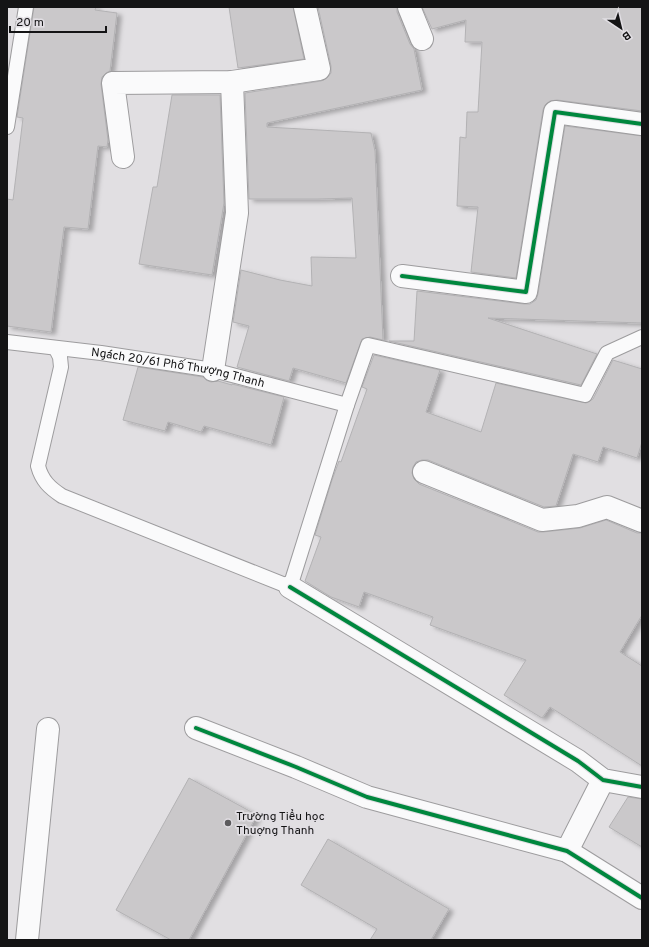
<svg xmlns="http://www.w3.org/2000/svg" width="649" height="947" font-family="Overpass,sans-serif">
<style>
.building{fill:#cac8ca;stroke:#b3b2b4;filter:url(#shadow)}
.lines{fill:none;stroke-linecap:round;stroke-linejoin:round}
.service-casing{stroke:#9d9c9e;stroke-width:16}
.minor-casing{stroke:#9d9c9e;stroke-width:24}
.service{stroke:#fafafb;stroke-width:14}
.minor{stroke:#fafafb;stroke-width:22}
.cycleway-casing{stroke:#e1dee3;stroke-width:6}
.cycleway{stroke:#00873e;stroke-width:4}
.poi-dot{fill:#5c5b5d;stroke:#e1dee3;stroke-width:1.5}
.labels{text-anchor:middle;stroke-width:3.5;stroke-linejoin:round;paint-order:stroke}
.street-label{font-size:12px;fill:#141415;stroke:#e1dee3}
.poi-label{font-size:12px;fill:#141415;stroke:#e1dee3;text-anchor:start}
</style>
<defs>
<filter id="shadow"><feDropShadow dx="4.5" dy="2.5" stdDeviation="2" flood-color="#0004"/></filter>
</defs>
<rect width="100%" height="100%" fill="#e1dfe2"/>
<g class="building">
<polygon points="34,7 96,7 95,10 117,13 110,71 106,73 102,77 101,84 108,140 107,147 98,146 88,229 64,227 51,332 7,326 7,199 13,200 23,118 17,117"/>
<polygon points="229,7 293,7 304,59 238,68"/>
<polygon points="318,7 397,7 397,12 410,44 414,49 422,90 267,123 267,127 371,133 375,151 383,340 370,337 362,339 346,383 293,368 289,381 237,367 249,326 233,322 241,270 280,280 312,286 311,257 356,258 352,198 318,199 249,199 245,93 321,81 327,78 331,73 331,66"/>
<polygon points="422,7 642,7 642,111 557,100 550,101 545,105 543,110 516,278 471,272 478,207 457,206 460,137 466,138 467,112 478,112 482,42 465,42 466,20 432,29"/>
<polygon points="172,95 220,95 224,203 212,275 139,264 153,187 157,187"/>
<polygon points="565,126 642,136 642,323 488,318 597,354 581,385 389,341 414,341 417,291 524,304 530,304 536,300 538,294"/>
<polygon points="374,355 440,370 426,412 481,432 496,383 586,403 593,399 613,360 642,369 642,442 637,458 603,447 598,462 573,454 556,506 544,507 428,460 422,460 416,462 413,467 412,473 414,479 419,484 538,532 543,532 580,528 606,520 637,533 642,533 642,615 620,652 642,666 642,766 550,707 542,718 504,695 526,660 430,625 433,617 364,592 359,607 331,597 305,581 321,537 315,535 332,480 339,461 341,462 367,389 362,387"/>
<polygon points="138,367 203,377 206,380 211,382 218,381 232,385 232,384 284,397 271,445 204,426 201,432 168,422 165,431 123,420"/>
<polygon points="189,778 257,815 189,940 171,940 116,910"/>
<polygon points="628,797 642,799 642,847 609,827"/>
<polygon points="328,839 449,909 431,940 370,940 377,929 301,885"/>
</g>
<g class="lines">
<g class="service-casing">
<g id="service">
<polyline points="7,127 26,7"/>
<path id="s1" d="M7,342L101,353L213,370L347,405"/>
<path d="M56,349L60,357L61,367L38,466C42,481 50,488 62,496L290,587L347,405L368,345L585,395L607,353L642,337"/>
</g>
</g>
<g class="minor-casing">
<g id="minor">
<polyline points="409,7 422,39"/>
<polyline points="123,157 113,83 232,82 319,69 305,7"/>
<polyline points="402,276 526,292 555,112 642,124"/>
<polyline points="213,370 237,213 232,82"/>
<polyline points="424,472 542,520 578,516 607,507 642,521"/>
<polyline points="290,587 578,761 603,780 642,787"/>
<polyline points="196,728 296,767 367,797 567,851 642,898"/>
<polyline points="567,851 603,780"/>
<polyline points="27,940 48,729"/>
</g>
</g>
<use href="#service" class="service"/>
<use href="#minor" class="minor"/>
<g class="cycleway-casing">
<g id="cycleway">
<polyline points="402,276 526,292 555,112 642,124"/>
<polyline points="290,587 578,761 603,780 642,787"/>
<polyline points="196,728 296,767 367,797 567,851 642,898"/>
</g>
</g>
<use href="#cycleway" class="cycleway"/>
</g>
<circle class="poi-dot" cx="228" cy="823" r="4"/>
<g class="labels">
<g class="street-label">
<text dy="4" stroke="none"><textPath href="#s1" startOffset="173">Ngách 20/61 Phố Thượng Thanh</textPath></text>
</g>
<g class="poi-label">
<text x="236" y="820">Trường Tiểu học<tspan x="236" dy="14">Thuợng Thanh</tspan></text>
</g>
</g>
<rect width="649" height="947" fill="none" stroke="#141415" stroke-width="16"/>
<g transform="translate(621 28) rotate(145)" stroke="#e1dee3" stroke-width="3" paint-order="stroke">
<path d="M0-3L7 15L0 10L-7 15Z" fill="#141415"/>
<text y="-6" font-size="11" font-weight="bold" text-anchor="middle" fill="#141415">B</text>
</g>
<path d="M10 26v6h96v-6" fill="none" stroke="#141415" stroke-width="2"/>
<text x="16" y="26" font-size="12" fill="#141415" stroke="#e1dee3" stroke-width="3" paint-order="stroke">20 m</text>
</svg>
